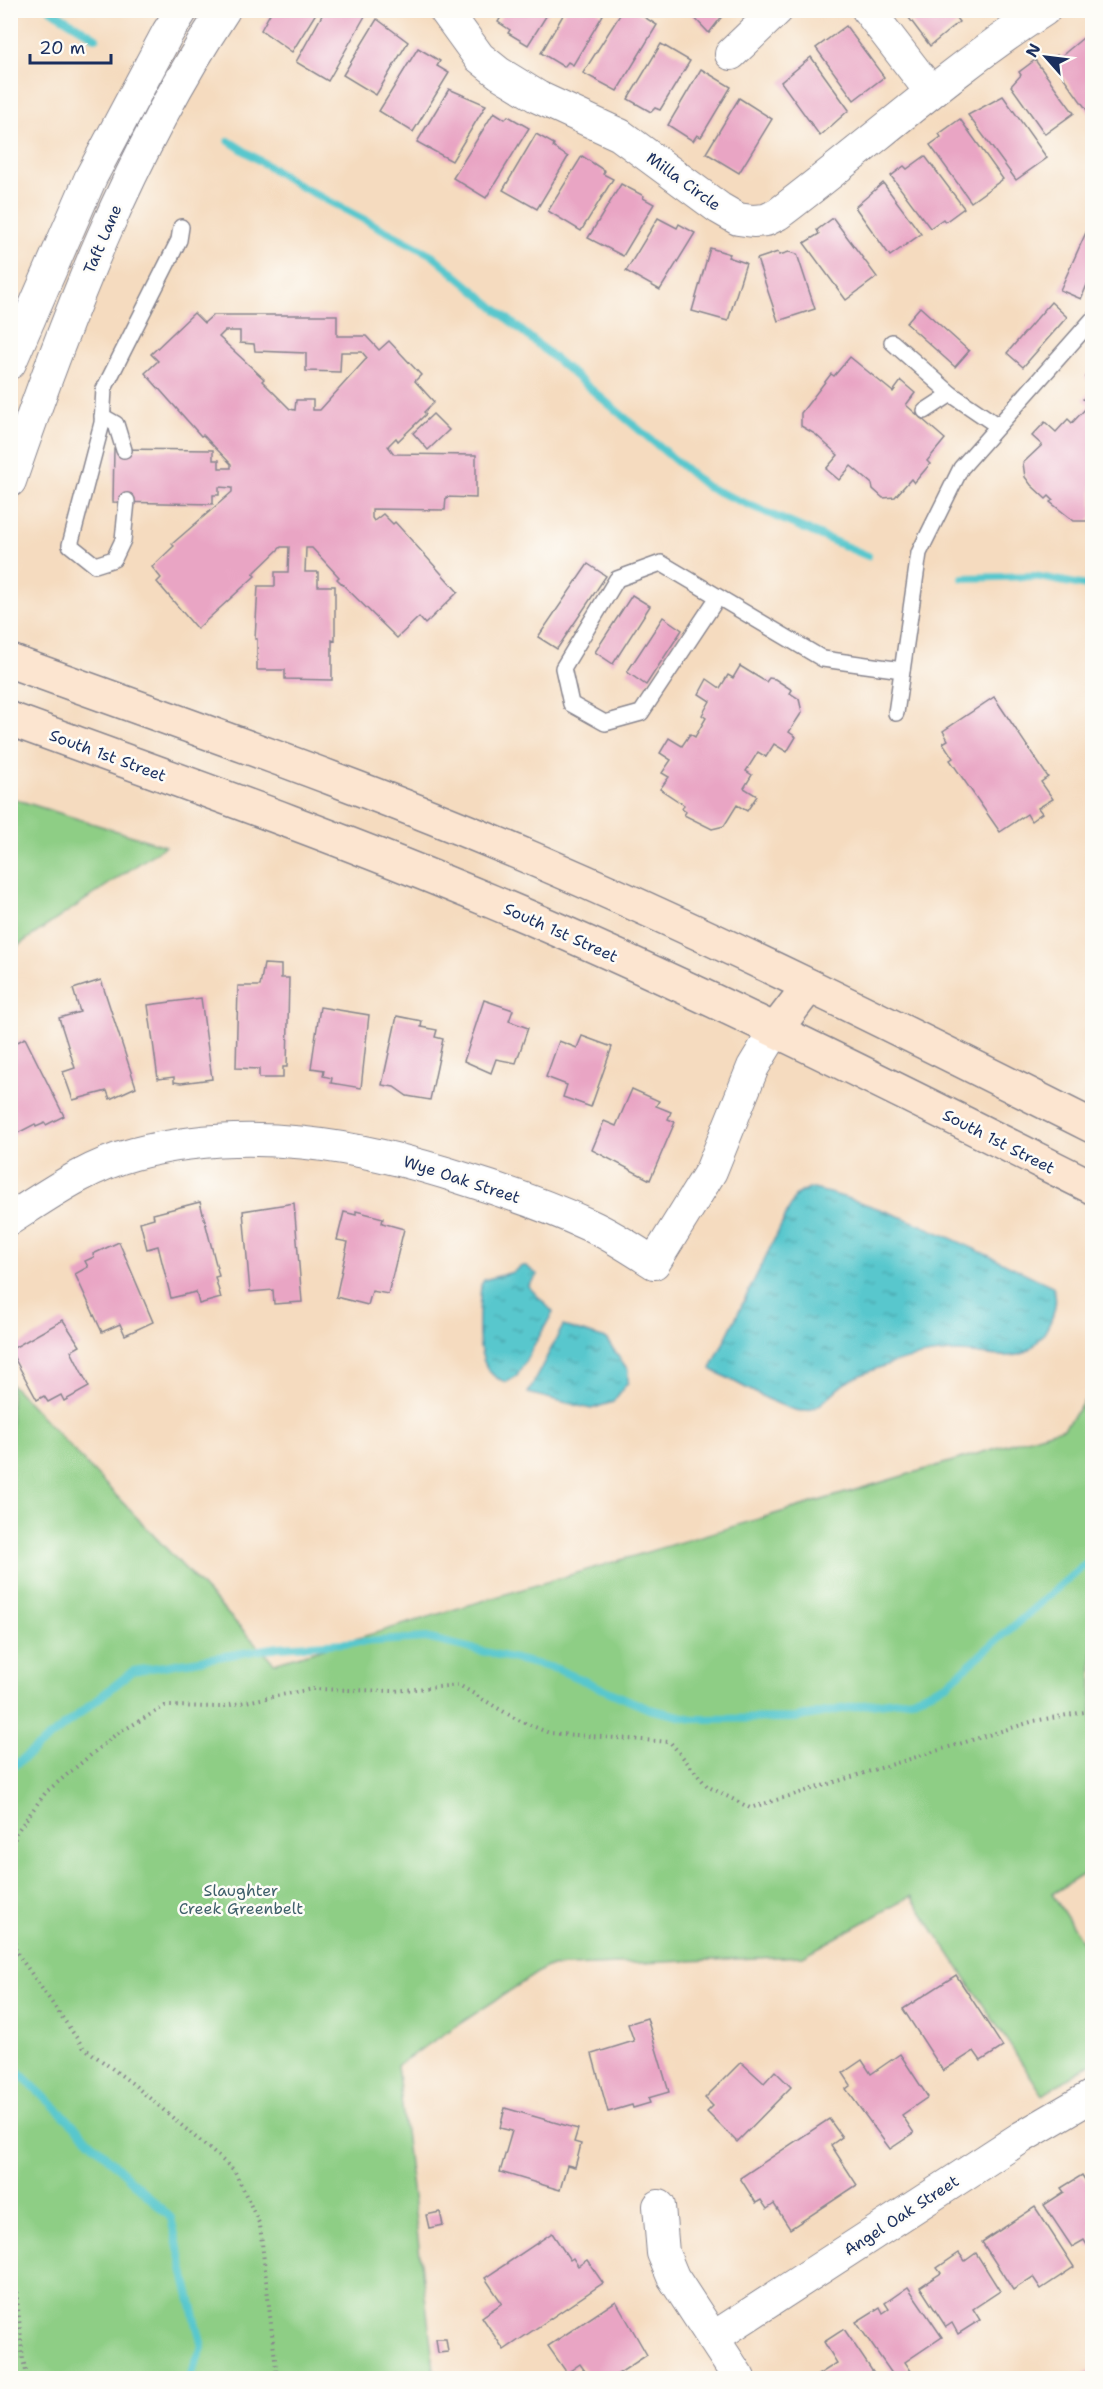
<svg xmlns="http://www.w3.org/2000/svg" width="1103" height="2389" font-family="'Shantell Sans',sans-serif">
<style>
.park{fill:#8ece85;stroke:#547e72;stroke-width:1.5}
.water{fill:url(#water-ripples);stroke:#3a7b96;stroke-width:1.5}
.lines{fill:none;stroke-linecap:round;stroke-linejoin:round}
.stream{stroke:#59c7cd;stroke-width:8}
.building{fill:#e9a5c4;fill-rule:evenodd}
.lane-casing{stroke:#88858e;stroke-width:18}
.street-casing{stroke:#88858e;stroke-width:34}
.secondary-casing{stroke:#88858e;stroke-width:36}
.path{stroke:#88858e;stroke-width:4;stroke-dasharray:1.5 4.5;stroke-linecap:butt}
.lane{stroke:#fff;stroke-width:15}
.street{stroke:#fff;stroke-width:32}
.secondary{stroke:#fce5d0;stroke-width:33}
.labels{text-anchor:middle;stroke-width:5;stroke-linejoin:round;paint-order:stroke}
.street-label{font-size:16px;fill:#1b2f5e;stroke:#fdfcf7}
.park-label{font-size:16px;fill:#3e5f6a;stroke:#fdfcf7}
</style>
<defs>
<pattern id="water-ripples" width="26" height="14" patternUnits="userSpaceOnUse" patternTransform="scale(1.5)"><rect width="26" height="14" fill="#59c7cd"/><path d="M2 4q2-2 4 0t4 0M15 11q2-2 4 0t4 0" fill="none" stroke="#49a2aa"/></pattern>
</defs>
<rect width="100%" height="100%" fill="#fdfcf7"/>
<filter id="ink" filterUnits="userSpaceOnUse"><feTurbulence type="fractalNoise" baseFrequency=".0167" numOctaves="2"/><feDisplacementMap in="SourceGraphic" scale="12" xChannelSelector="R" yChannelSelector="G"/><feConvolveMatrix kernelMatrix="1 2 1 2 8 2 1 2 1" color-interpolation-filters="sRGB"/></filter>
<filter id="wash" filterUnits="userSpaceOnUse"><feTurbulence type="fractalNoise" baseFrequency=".008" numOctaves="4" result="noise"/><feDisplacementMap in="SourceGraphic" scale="24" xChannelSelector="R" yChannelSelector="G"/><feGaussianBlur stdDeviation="1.35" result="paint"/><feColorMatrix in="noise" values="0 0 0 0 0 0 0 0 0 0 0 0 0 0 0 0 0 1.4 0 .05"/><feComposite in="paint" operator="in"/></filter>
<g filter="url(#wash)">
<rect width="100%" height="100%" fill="#f5dbbf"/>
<g class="park">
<polygon points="11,798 165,846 11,950"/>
<polygon points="11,1384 274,1663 1064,1428 1092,1391 1092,1869 1052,1894 1092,1957 1092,2063 1043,2095 911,1896 803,1956 546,1967 397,2065 435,2378 11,2378"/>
</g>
<g class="water">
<path d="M809,1188C896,1208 972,1248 1052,1286C1065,1306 1040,1351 1017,1355C999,1359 976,1352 958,1352C933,1352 904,1359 881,1367C870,1371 857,1376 847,1382C832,1390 821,1411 802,1411C784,1411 733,1380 714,1371L711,1369L713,1364L796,1195Z"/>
<path d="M522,1266H526L538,1275L528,1286L553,1312L517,1376L507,1382C470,1375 479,1313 481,1285L484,1280L513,1272Z"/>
<polygon points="563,1326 606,1339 628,1370 628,1382 613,1402 591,1409 528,1393"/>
</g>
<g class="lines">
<g class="stream">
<polyline points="51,10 96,38"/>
<polyline points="229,141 296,184 432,255 707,487 868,556"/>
<polyline points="963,578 1034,576 1092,587"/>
<polyline points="10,1769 133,1671 279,1647 426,1638 557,1669 649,1709 693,1719 795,1718 863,1705 912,1699 947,1684 1092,1558"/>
<polyline points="10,2064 171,2218 202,2347 189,2378"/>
</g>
</g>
<g id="blocks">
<g class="building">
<polygon points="272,10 318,10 292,52 261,30"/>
<polygon points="325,10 359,10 365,16 328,81 296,62"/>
<polygon points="505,10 550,10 528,45 508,33 510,30 498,22"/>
<polygon points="566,10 596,10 603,15 573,65 568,62 564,67 541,53"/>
<polygon points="623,10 633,10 657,25 617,91 583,73"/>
<polygon points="687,10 727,10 709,33"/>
<polygon points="903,10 950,10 959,22 930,46"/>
<polygon points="377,19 408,42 376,95 343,75"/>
<polygon points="846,26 884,77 854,100 816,48"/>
<polygon points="1083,38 1092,51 1092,111 1089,113 1051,60 1057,55 1059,58"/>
<polygon points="661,44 690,61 660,110 655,108 651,112 628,99"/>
<polygon points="418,48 440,61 437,66 449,73 413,132 379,111"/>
<polygon points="811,57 849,110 820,136 781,82"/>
<polygon points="1035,60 1074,113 1045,134 1011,86 1021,75 1019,72"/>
<polygon points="701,69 731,87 701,137 697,135 693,141 668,125"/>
<polygon points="449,89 486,105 452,161 417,142"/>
<polygon points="1003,96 1047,158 1016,180 968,115"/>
<polygon points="739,98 772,119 739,173 706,153"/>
<polygon points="494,112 505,119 508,116 529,128 486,198 453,178"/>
<polygon points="960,119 1003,179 971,202 930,145 941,137 939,134"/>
<polygon points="536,134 554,144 553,147 568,157 537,209 503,190"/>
<polygon points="582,156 605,171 603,174 613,179 581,231 548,211"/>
<polygon points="925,156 964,208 945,222 943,219 930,228 891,176 904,166 907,169"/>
<polygon points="883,183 921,234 890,256 855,207"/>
<polygon points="621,184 644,196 643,198 654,204 623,256 588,238"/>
<polygon points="658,218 677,228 679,224 695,233 660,290 626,271"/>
<polygon points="833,218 877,277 846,300 804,243 819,234 817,230"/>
<polygon points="1088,228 1092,230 1092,273 1081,299 1060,290"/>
<polygon points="710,248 730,254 728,257 746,263 728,321 692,311"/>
<polygon points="778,252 779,255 789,252 797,254 815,309 778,321 757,259"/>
<polygon points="1051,302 1067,317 1023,367 1007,353"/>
<polygon points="920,307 969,351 955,367 906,323"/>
<path d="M194,313L204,323L213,315H337V336H366L379,350L389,341L421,375L415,381L434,402L424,412L426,414L398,441L396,438L388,446L394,454L476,455V498L446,497L445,510L372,509V518L374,521L383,514L393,524L395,522L458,592L425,624L419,617L397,638L337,579L339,577L312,548H306L305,572H318V586H335V641L332,640V680L285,679V670H257V639H255L258,586H275V572H288L289,547H281L253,574L255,576L197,629L157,582L161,578L152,567L174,546L172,544L232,492V488L219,487V495H213V504L113,502L114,449L213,450V460H219V468H231V464L203,435L201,436L145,373L158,361L151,354ZM225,331H240V343L254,344L255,351L306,353V371L340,372L341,352H362L367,358L320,410H313V400H296L295,410L290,409L262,381L264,379L219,337Z"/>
<polygon points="850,357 893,392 901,381 915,393 906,405 945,439 927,461 930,464 914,483 911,479 895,497 883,498 873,489 872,484 851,466 839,480 826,469 838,455 815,434 801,426 801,413 831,374 834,376"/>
<polygon points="1092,369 1092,385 1085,377"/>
<polygon points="1092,390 1092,517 1089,521 1074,521 1050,502 1053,500 1049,496 1046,499 1031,485 1025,477 1023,463 1042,445 1032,436 1045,422 1056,432 1068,419 1072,423 1089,405 1083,399"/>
<polygon points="433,414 449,430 428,450 413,433"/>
<polygon points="588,564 606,576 557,649 538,637"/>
<polygon points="632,595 650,606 613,664 595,652"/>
<polygon points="663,617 682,630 646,685 627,672"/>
<polygon points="740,666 766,682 769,678 775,679 792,690 790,693 799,699 802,712 789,732 796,737 787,752 774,744 766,757 758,752 746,771 752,775 744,788 757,796 747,811 737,805 724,826 712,829 684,815 686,812 682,809 684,805 660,789 669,777 662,773 671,760 660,753 669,738 682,746 690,734 695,737 706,718 702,715 710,701 699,694 707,679 720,688 728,675 733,678"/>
<polygon points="994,697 1048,777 1041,782 1053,799 1038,808 1042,813 1031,821 1027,814 1000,832 950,760 953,758 943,743 948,740 943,731"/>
<polygon points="264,964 281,965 281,978 289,978 287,1067 283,1067 283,1078 259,1078 259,1069 236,1068 238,986 260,986"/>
<polygon points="101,980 136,1087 110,1099 107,1091 73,1100 63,1072 75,1068 59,1018 80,1012 73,989"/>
<polygon points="201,998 212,1079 181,1083 174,1082 174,1077 158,1079 148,1005"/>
<polygon points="484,1000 513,1010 509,1021 528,1028 516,1063 496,1059 491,1073 464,1061"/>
<polygon points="320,1007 369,1015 361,1088 331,1083 332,1078 323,1076 324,1070 311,1068"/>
<polygon points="397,1016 422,1021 421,1027 437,1030 435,1037 443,1039 430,1100 407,1096 394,1087 382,1085"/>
<polygon points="582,1036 612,1047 591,1107 563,1097 567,1085 546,1077 559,1041 577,1048"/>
<polygon points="25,1038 64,1116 46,1125 45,1123 36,1127 35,1124 14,1135 13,1132 10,1134 10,1046"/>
<polygon points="632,1089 659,1101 656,1106 671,1112 668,1119 675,1122 650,1180 592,1150 604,1121 616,1126"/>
<polygon points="200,1202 219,1276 215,1277 221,1298 199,1304 196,1292 171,1298 158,1246 147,1249 140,1222 154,1218 153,1214"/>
<polygon points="294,1203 302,1302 274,1304 273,1290 250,1292 243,1211"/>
<polygon points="356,1211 383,1218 382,1223 404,1229 388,1294 372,1291 368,1305 336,1297 348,1242 337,1240 344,1212 356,1215"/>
<polygon points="119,1242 153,1322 125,1335 120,1324 102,1332 75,1274 88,1267 85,1261 94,1257 93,1254"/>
<polygon points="63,1320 80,1346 71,1351 89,1387 64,1401 61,1395 48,1402 44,1396 37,1400 10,1350"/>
<polygon points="956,1975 1003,2047 981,2061 974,2051 943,2071 903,2009"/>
<polygon points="647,2018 669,2092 648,2098 650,2103 633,2108 632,2105 608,2112 592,2054 634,2041 628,2024"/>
<polygon points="900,2054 928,2097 902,2115 914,2133 890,2149 846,2089 851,2085 843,2073 862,2060 871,2074"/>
<polygon points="741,2062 764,2083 775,2071 791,2087 737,2142 707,2112 713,2106 705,2098"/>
<polygon points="505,2108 578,2129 574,2142 581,2144 578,2156 575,2167 567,2165 560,2190 500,2172 512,2131 500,2128"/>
<polygon points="829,2119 842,2137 831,2145 857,2185 790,2229 774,2204 767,2209 761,2200 756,2203 740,2178"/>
<polygon points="1082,2175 1087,2183 1092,2179 1092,2245 1089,2248 1084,2240 1072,2247 1044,2205 1064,2192 1061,2188"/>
<polygon points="1035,2207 1074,2267 1041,2289 1033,2277 1013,2290 982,2242"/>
<polygon points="440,2212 443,2225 429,2228 426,2215"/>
<polygon points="552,2233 570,2260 573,2258 578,2266 587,2260 603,2283 504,2350 482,2317 502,2303 485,2278"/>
<polygon points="959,2253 965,2261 976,2253 1000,2291 973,2309 980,2320 958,2334 952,2323 946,2327 920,2287 941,2273 937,2268"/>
<polygon points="908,2287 942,2337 905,2362 911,2371 895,2378 856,2322 880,2307 883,2313 889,2309 885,2303"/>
<polygon points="616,2301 647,2355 612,2378 590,2378 580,2364 567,2373 548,2346"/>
<polygon points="844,2329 877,2378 813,2378 837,2363 824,2342"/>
<polygon points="436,2339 446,2339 448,2352 438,2353"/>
<polygon points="1092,2369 1092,2378 1078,2378"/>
</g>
</g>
</g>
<g filter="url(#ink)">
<use href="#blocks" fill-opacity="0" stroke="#88858e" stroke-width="1.5"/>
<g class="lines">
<g class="lane-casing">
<g id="lane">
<polyline points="892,342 951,394"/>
<polyline points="925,411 951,394 998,426"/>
<polyline points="102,416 116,424 124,450"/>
<polyline points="127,501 123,540 114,559 95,565 70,545 102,423 104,389 179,240 181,227"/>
<polyline points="718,597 641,713 605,723 571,704 563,668 617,579 661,563 823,659 902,670"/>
<polyline points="896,713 919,553 961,468 1092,320"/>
</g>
</g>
<g class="street-casing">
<g id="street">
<path d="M445,10L479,57L499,73L538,97L620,135L719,208L738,219L753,221L766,220L778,214C867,147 950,71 1044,10"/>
<polyline points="868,10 931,92"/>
<polyline points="731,54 777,10"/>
<polyline points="10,363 91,177 168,32 182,10"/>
<path d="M10,481C66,318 128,155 224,10"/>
<path d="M10,1219C49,1194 88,1166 134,1154C247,1125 359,1144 468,1180C510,1193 552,1208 591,1226C613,1236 634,1250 654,1263L711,1171L753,1067L776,1029"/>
<polyline points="659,2206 663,2253 673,2277 739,2378"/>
<polyline points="713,2338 1022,2137 1092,2096"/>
</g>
</g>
<g class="secondary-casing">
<g id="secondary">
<path d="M10,661C185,725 361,785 531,858C722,940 907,1033 1092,1126"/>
<path d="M10,719C172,778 334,835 493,902C697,988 894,1088 1092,1187"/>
<polyline points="776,1029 809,986"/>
</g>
</g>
<g class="path">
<polyline points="10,1863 16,1833 46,1792 115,1735 165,1706 220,1707 312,1689 394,1691 459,1685 516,1719 549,1733 670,1742 707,1786 750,1808 1034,1721 1090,1711 1092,1708"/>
<polyline points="10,1918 17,1953 83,2047 133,2084 234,2170 260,2225 277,2378"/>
<polyline points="10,2226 23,2360 28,2378"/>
</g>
<use href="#lane" class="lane"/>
<use href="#street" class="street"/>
<use href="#secondary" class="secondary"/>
</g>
</g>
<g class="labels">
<g class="street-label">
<text transform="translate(684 181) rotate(36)" y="6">Milla Circle</text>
<text transform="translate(102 239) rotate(-67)" y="6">Taft Lane</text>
<text transform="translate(108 755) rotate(20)" y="6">South 1st Street</text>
<text transform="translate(561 932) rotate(24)" y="6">South 1st Street</text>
<text transform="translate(999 1141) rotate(27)" y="6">South 1st Street</text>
<text transform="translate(462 1179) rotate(18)" y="6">Wye Oak Street</text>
<text transform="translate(901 2215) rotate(-33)" y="6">Angel Oak Street</text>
</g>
<g class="park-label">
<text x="241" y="1896">Slaughter<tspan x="241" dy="18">Creek Greenbelt</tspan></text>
</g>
</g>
<rect width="1103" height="2389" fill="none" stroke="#fdfcf7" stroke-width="36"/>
<g transform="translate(1046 57) rotate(298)" stroke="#fdfcf7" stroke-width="4.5" paint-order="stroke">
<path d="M0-4.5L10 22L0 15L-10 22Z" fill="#1b2f5e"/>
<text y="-9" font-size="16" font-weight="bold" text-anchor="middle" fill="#1b2f5e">N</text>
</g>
<path d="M30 54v9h81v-9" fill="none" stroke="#1b2f5e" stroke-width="3"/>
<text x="39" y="54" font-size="18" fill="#1b2f5e" stroke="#fdfcf7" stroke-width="4.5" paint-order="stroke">20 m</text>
</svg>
